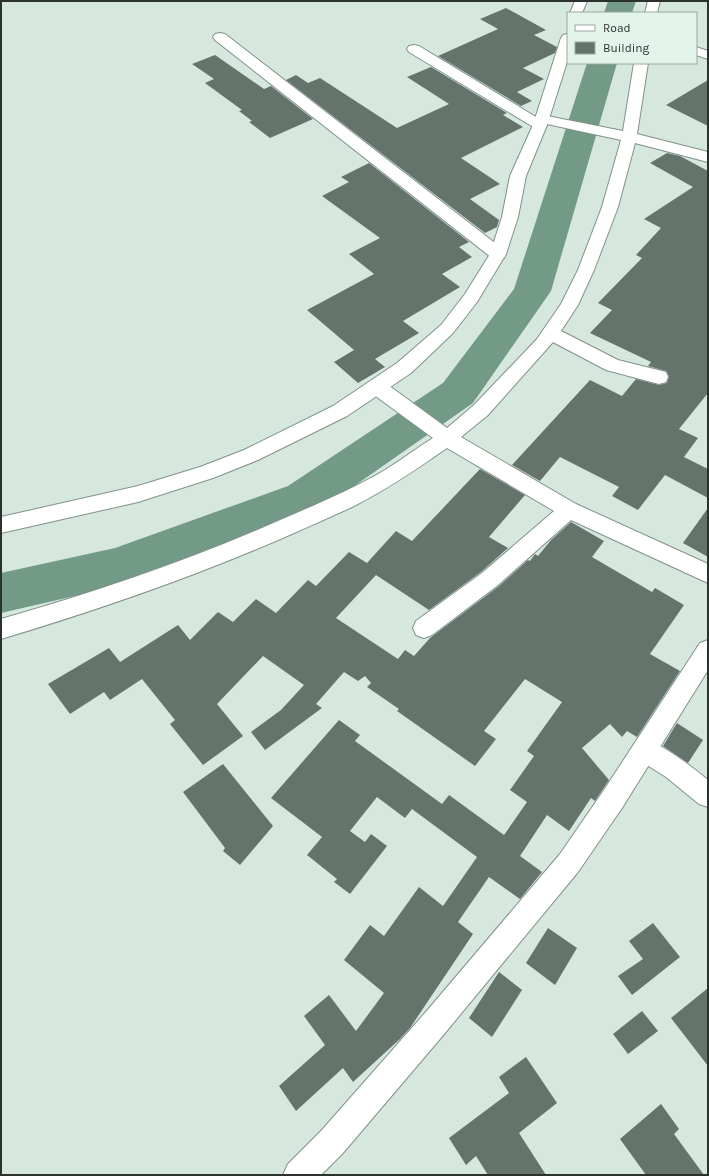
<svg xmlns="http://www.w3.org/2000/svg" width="709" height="1176" font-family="Karla,sans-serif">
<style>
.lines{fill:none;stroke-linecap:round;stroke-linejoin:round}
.river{fill:#739a86;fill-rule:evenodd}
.building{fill:#64746c}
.minor-casing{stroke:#819188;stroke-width:2}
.tertiary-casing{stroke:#819188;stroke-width:2}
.minor{fill:#fff;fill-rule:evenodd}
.tertiary{fill:#fff;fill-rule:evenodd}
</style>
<rect width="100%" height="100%" fill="#d6e8de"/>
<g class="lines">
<g class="river">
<polygon points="608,1 636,1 632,13 604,13"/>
<polygon points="587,63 617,63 551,291 473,403 320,510 118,586 1,613 1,573 115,548 288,486 443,383 514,289"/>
</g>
</g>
<g class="building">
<polygon points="506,8 546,30 534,35 557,47 555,53 523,68 544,79 517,92 532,101 521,106 438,56 498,29 480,19"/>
<polygon points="215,55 264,89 271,86 313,119 270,138 249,122 252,121 239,111 242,110 205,83 214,79 192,64"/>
<polygon points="431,67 507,113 503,115 523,127 461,158 500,184 470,199 499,220 497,227 485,233 286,80 296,75 308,83 320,78 397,128 449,104 407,77"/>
<polygon points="708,80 708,126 666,105"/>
<polygon points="667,153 680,156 708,171 708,393 679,429 698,438 684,457 708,469 708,498 665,475 638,510 612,496 619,487 560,457 540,481 512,465 590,380 622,396 636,379 659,385 667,383 669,376 666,371 648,366 651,362 590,333 612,310 598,303 642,258 636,255 661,228 644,219 693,187 650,163"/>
<polygon points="369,163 469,242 459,247 472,257 442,274 460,287 403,321 419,333 375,359 385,367 358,383 334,362 354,350 307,310 374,274 349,254 380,238 322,196 349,182 341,177"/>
<polygon points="480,469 525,495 489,537 508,548 481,572 429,610 376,575 336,618 398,659 405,650 414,656 430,638 499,586 528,560 530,561 535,554 538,556 551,540 571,522 604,541 592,557 652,592 655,588 684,605 650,654 680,671 637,737 627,731 622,737 610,724 582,748 609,780 595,801 591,798 569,831 547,815 520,856 542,872 520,899 489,877 458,922 473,934 410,1028 400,1039 353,1082 343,1068 296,1111 279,1086 325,1045 304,1016 329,995 356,1031 384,993 344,960 370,925 384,936 419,887 443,906 477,857 412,809 405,818 377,797 350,831 365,842 371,834 387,846 350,894 334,882 337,879 307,855 322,837 271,798 339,720 360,735 355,741 442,804 449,795 504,835 527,802 510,790 534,756 527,751 562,702 525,679 484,731 496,739 475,766 397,711 399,709 367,687 371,683 365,676 358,681 344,672 316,704 322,708 265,750 251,732 281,710 304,685 263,656 217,704 243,736 203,765 170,724 175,720 142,679 110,700 104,692 70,714 48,684 109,648 120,662 178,625 190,640 218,612 233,622 256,599 276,613 308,580 316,586 349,552 367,563 396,531 412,541"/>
<polygon points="708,508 708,557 683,543"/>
<polygon points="677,723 703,740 688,763 663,746"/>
<polygon points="223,764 273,826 240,865 223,851 225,848 183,792"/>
<polygon points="653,923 680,957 632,995 618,976 643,959 629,941"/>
<polygon points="548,928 577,948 555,985 526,963"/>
<polygon points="499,972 522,990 492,1037 469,1018"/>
<polygon points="708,988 708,1066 671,1018"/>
<polygon points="642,1011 658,1031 628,1054 613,1034"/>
<polygon points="526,1057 557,1103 519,1133 546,1175 488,1175 476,1156 466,1165 449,1138 509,1093 499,1077"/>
<polygon points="661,1104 679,1129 674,1134 704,1175 646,1175 620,1139"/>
</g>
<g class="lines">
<g class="minor-casing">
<g id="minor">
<polygon points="648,1 660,1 657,13 645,13"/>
<polygon points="220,33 225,34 504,250 506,254 504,258 498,259 492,258 215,40 213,37 215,34"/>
<path d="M414,45L419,46L536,117L542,115L623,131L634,63H648L637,134L708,152V162L635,143L618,207L594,270L578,305L561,331L618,360L666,372L668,377L666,382L659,384L606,370L553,342L488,415L461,437L576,504L708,564V583L571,520L498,585L432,635L424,638L416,635L413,628L416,621L482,573L554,511L447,448C417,469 386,490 352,507C333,516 314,524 294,533C199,575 101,609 1,639V619C95,592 188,561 278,521C315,505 351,490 385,470C401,460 417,448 433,438L370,392L368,387L370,382L377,380L384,382L447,428L474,405L537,339L561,304L578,270L602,207L621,140L547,124L545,128L540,129L535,128L409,52L407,49L409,46Z"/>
<polygon points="696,47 708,51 708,59 696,55"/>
<path d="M645,739C668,748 688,764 708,780V807L699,804L666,777L636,758L633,750L636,742Z"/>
</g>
</g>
<g class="tertiary-casing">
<g id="tertiary">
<polygon points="575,1 587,1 582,13 570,13"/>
<polygon points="568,34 568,59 547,125 526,176 518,217 506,254 477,302 453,333 411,373 347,416 258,460 213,478 138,502 1,533 1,517 138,486 200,467 244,450 333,406 397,363 441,325 465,294 490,254 502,217 510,176 533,125 561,38 563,35"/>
<polygon points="708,640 708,670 622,808 578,872 445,1033 343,1153 321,1175 283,1175 288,1164 321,1131 425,1013 560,854 604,790 700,643"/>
</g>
</g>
<use href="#minor" class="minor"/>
<use href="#tertiary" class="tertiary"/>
</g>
<rect width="709" height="1176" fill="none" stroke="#2b322e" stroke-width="4"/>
<rect x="567" y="12" width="130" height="52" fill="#e3f5eb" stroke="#99a79f"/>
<rect x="575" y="25" width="20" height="6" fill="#ffffff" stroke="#99a79f"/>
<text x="603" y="32" font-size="12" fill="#2b322e">Road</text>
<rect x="575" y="42" width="20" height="12" fill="#64746c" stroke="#99a79f"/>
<text x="603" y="52" font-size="12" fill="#2b322e">Building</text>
</svg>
